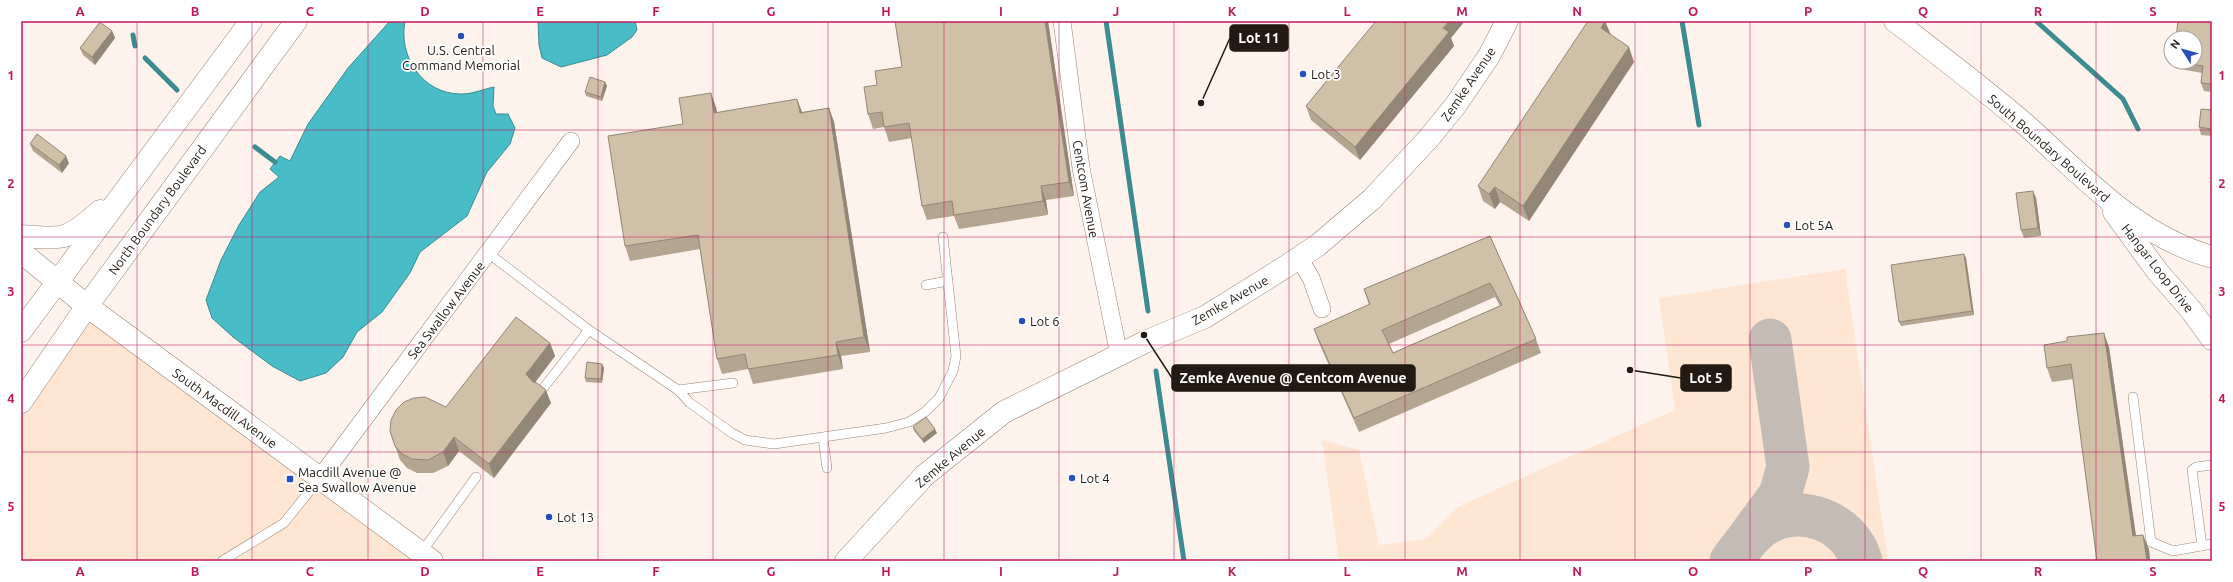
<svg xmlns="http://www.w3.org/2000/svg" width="2233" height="582" font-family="Ubuntu,sans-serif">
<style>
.built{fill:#fee6d2}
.water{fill:#48bcc7;stroke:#3d8b91}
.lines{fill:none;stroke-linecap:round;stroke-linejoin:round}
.stream{stroke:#3d8b91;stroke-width:5}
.taxiway{stroke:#c4bbb4;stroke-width:43}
.lane-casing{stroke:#9a8473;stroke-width:10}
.street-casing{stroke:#9a8473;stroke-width:18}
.secondary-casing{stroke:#9a8473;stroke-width:23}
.lane{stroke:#fff;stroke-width:9}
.street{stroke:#fff;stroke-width:17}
.secondary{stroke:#fff;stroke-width:22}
.wall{fill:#b3a590;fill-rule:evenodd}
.shaded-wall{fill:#928676}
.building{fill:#d0c0a8;stroke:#928676;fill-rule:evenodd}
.grid{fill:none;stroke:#c2185b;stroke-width:1;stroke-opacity:0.55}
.poi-dot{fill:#284dbc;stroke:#fff;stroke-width:1.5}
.labels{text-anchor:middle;stroke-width:3.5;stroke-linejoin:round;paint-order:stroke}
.poi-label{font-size:13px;fill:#221a13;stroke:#fff;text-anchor:start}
.street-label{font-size:13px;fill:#221a13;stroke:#fff}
.leader{fill:none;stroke:#221a13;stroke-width:1.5}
.callout-dot{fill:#221a13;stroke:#fff;stroke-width:1.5}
.callout{fill:#221a13;stroke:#221a13;stroke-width:1.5}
.callout-label{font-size:14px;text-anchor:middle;font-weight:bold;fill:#fff}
.neatline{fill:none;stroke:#c2185b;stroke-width:1.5}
.grid-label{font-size:13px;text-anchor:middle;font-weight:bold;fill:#c2185b}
</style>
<rect width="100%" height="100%" fill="#fdf3ec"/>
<g class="built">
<polygon points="1845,269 1888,561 1339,561 1322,440 1359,450 1379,545 1426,539 1459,506 1675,410 1659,298"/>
<polygon points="87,306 432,561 21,561 21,394"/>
</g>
<g class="water">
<path d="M390,21H405C398,57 423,94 461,94C474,94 483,89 494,87L493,106L496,114H508L515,128L510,144L487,172L467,216L420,252L410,273L382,312L357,332L343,357L326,373L300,381L272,366L233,337L212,318L206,300L221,260L239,225L260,192L279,177L270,169L280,156L290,161L308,124L348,68Z"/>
<polygon points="538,21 635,21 637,30 632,37 607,55 561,67 542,58 539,45"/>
</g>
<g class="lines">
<g class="stream">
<polyline points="1106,21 1148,311"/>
<polyline points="1682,21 1699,125"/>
<polyline points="2036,21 2123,99 2138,129"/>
<polyline points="133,35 135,46"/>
<polyline points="145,58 177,90"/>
<polyline points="255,147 275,162"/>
<polyline points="1156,371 1184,561"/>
</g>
<g class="taxiway">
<polyline points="1749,537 1780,495 1788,467 1770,340"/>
<path d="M1731,561C1741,548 1750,534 1764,525C1799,502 1850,521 1861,561"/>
</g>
<g class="lane-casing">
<g id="lane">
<polyline points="488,253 589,330 678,390 690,403 732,433 745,440 774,444 886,428 909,422 925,412 939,398 953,371 956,356 943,237"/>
<polyline points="926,285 948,281"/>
<polyline points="678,390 733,383"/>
<polyline points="541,391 589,330"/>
<polyline points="2133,397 2151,542 2173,551 2212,544"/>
<polyline points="823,438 827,468"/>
<polyline points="2202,546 2192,470 2196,467 2212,465"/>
<polyline points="421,553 476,477"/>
<polyline points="222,561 284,523 320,478"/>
</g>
</g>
<g class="street-casing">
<g id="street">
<polyline points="1062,21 1081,168 1119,355"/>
<polyline points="1299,258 1311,278 1322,309"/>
<polyline points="320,478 571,141"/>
</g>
</g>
<g class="secondary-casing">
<g id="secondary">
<path d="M1895,21C1939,55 1984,89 2026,125C2083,176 2136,236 2212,257"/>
<polyline points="2114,212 2157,271 2191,310 2212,339"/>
<path d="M21,236C64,239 67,241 100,211"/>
<polyline points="21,252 87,306 432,561"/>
<polyline points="21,331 251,21"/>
<polyline points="21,402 87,306 296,21"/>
<polyline points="846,561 925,475 1004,412 1145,342 1205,317 1282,269 1318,245 1372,199 1429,138 1455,106 1489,56 1507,21"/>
</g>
</g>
<use href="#lane" class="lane"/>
<use href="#street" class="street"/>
<use href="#secondary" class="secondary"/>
</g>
<g class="wall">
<polygon points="1048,21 1074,196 1046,200 1048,215 959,229 954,216 927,220 922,206 912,138 889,142 884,127 873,129 868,114 877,85"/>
<polygon points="1605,21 1610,34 1634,62 1529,221 1500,202 1495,209 1483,201 1478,186"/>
<polygon points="2212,21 2212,92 2204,91 2201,83 2202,73 2175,68 2173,62 2195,62"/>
<polygon points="112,31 115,38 95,65 83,55 80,48"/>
<polygon points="1451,38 1454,46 1360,160 1311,120 1306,106"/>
<polygon points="605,82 607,86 602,101 586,96 585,92"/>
<polygon points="716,107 717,112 802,112 829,108 834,122 870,352 841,356 843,369 753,384 748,369 722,374 717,359 700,249 630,261 625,246"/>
<polygon points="2212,110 2212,136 2201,135 2199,127"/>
<polygon points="30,144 69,163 62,173 33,151"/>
<polygon points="2033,191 2036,198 2041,236 2024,238 2021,230"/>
<path d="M1490,236L1536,339L1541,353L1359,432L1319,343L1314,329L1369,305L1364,289ZM1495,297L1500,306L1393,353L1389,344Z"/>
<polygon points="1964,254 1966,258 1974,315 1901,326 1899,322"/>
<polygon points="550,343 555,356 534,383 551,403 494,478 459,451 448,466 433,473 417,473 407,468 400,460 395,446 446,407"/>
<polygon points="2109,347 2136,536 2149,549 2150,561 2097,561 2073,379 2052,382 2047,368"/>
<polygon points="602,364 604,368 602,383 586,382 585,378"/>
<polygon points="913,427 937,433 924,443 914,431"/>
</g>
<g class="shaded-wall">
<polygon points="1045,21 1048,21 1074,196 1069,182"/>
<polygon points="1449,21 1465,21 1451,38 1454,46 1360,160 1355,147"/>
<polygon points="1605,21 1611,35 1601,28"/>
<polygon points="112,31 115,38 95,65 92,57"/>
<polygon points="1629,47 1634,62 1529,221 1523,206"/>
<polygon points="605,82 607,86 602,101 601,97"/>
<polygon points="711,93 716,107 719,127 714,113"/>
<polygon points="797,99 803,114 800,113"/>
<polygon points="829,108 834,122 870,352 864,337"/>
<polygon points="66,156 69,163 62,173 59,165"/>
<polygon points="1041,186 1046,200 1048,215 1043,201"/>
<polygon points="1495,187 1500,202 1495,209 1489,194"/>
<polygon points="2033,191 2036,198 2041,236 2038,228"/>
<polygon points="1964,254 1966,258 1974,315 1972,311"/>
<polygon points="2104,333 2109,347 2138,551 2133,536"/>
<polygon points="836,342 841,356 843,369 838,355"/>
<polygon points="550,343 555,356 531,388 526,374"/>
<polygon points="602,364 604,368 602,383 601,379"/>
<polygon points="546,390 551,403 494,478 489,464"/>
<polygon points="935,429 937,433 924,443 922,439"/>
<polygon points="454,437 459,451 448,466 443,452"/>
<polygon points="2143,535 2149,549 2150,561 2147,561"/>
</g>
<g class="building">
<polygon points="895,21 1045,21 1069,182 1041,186 1043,201 954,215 952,201 922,206 909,123 884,127 882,112 868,114 864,87 877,85 875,71 902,67"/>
<polygon points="1376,21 1449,21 1443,28 1449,32 1355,147 1306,106"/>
<polygon points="1588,21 1605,21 1601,28 1629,47 1523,206 1495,187 1489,194 1478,186"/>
<polygon points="2178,21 2212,21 2212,84 2201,83 2203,66 2180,62 2195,62 2195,38 2176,38"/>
<polygon points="100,22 112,31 92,57 80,48"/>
<polygon points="590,77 605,82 601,97 585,92"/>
<polygon points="711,93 714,113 797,99 800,113 829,108 864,337 836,342 838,355 748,369 745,354 717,359 698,235 625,246 608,136 683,124 679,98"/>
<polygon points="2201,109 2212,110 2212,129 2199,127"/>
<polygon points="37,134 66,156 59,165 30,144"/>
<polygon points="2033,191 2038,228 2021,230 2016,193"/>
<path d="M1490,236L1536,339L1354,418L1314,329L1370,304L1364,289ZM1490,283L1502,305L1393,353L1382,330Z"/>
<polygon points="1964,254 1972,311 1899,322 1891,265"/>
<polygon points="516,317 550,343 526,374 533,382 537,383 546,390 489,464 454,437 443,452 428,460 412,459 402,454 395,446 390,431 391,420 396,410 404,402 414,398 425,397 446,407"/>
<polygon points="2104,333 2133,536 2143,535 2147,561 2097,561 2071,364 2047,368 2044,345 2067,341 2067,337"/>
<polygon points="587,362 602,364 601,379 585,378"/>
<polygon points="926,417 935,429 922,439 913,427"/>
</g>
<path class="grid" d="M137,21V561M252,21V561M368,21V561M483,21V561M598,21V561M713,21V561M828,21V561M944,21V561M1059,21V561M1174,21V561M1289,21V561M1405,21V561M1520,21V561M1635,21V561M1750,21V561M1865,21V561M1981,21V561M2096,21V561M21,130H2212M21,237H2212M21,345H2212M21,452H2212"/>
<g class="poi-dot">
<circle cx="461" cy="36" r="4"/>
<circle cx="1303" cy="74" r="4"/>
<circle cx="1787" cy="225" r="4"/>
<circle cx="1022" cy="321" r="4"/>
<circle cx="1072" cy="478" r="4"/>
<rect x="286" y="475" width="8" height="8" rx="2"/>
<circle cx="549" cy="517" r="4"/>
</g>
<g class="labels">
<g class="poi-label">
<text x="461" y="55" text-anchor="middle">U.S. Central<tspan x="461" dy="15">Command Memorial</tspan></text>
<text x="1311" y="79">Lot 3</text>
<text x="1795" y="230">Lot 5A</text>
<text x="1030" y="326">Lot 6</text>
<text x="298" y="477">Macdill Avenue @<tspan x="298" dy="15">Sea Swallow Avenue</tspan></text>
<text x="1080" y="483">Lot 4</text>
<text x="557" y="522">Lot 13</text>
</g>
<g class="street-label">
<text transform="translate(1468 84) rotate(-56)" y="5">Zemke Avenue</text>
<text transform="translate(2049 148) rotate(41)" y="5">South Boundary Boulevard</text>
<text transform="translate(1086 189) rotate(80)" y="5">Centcom Avenue</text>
<text transform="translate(157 210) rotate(-54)" y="5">North Boundary Boulevard</text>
<text transform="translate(2158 268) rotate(52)" y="5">Hangar Loop Drive</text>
<text transform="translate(1230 300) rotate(-30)" y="5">Zemke Avenue</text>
<text transform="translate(446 310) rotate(-53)" y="5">Sea Swallow Avenue</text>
<text transform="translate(225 408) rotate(36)" y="5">South Macdill Avenue</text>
<text transform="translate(950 457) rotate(-40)" y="5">Zemke Avenue</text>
</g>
</g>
<path class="leader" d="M1201 103L1230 38M1630 370L1681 378M1144 335L1172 378"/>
<g class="callout-dot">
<circle cx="1201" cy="103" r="4"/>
<circle cx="1630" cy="370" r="4"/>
<circle cx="1144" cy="335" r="4"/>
</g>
<g class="callout">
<rect x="1230" y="25" width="58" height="26" rx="4"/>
<rect x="1681" y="365" width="50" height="26" rx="4"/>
<rect x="1172" y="365" width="243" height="26" rx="4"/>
</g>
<g class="callout-label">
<text x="1259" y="43">Lot 11</text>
<text x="1706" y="383">Lot 5</text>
<text x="1293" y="383">Zemke Avenue @ Centcom Avenue</text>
</g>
<rect width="2233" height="582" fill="none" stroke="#ffffff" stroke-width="44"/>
<g transform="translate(2183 50) rotate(307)"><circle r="19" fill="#ffffff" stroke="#a7a3a1"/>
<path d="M0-3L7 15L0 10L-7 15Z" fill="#284dbc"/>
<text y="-6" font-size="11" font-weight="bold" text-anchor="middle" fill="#221a13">N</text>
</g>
<rect x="22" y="22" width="2189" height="538" class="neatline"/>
<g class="grid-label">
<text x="80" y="16">A</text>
<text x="195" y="16">B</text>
<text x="310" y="16">C</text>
<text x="425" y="16">D</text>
<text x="540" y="16">E</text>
<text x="656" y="16">F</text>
<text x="771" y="16">G</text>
<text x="886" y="16">H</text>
<text x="1001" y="16">I</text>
<text x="1116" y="16">J</text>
<text x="1232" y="16">K</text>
<text x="1347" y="16">L</text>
<text x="1462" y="16">M</text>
<text x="1577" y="16">N</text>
<text x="1693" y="16">O</text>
<text x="1808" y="16">P</text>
<text x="1923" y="16">Q</text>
<text x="2038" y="16">R</text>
<text x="2153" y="16">S</text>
<text x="11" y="80">1</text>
<text x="2222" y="80">1</text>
<text x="11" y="188">2</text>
<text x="2222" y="188">2</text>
<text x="11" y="296">3</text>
<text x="2222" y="296">3</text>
<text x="11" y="403">4</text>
<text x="2222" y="403">4</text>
<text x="11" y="511">5</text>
<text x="2222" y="511">5</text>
<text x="80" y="576">A</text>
<text x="195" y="576">B</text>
<text x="310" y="576">C</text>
<text x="425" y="576">D</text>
<text x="540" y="576">E</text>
<text x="656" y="576">F</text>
<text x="771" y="576">G</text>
<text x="886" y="576">H</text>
<text x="1001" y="576">I</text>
<text x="1116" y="576">J</text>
<text x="1232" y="576">K</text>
<text x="1347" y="576">L</text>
<text x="1462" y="576">M</text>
<text x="1577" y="576">N</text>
<text x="1693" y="576">O</text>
<text x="1808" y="576">P</text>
<text x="1923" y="576">Q</text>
<text x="2038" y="576">R</text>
<text x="2153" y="576">S</text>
</g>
</svg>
